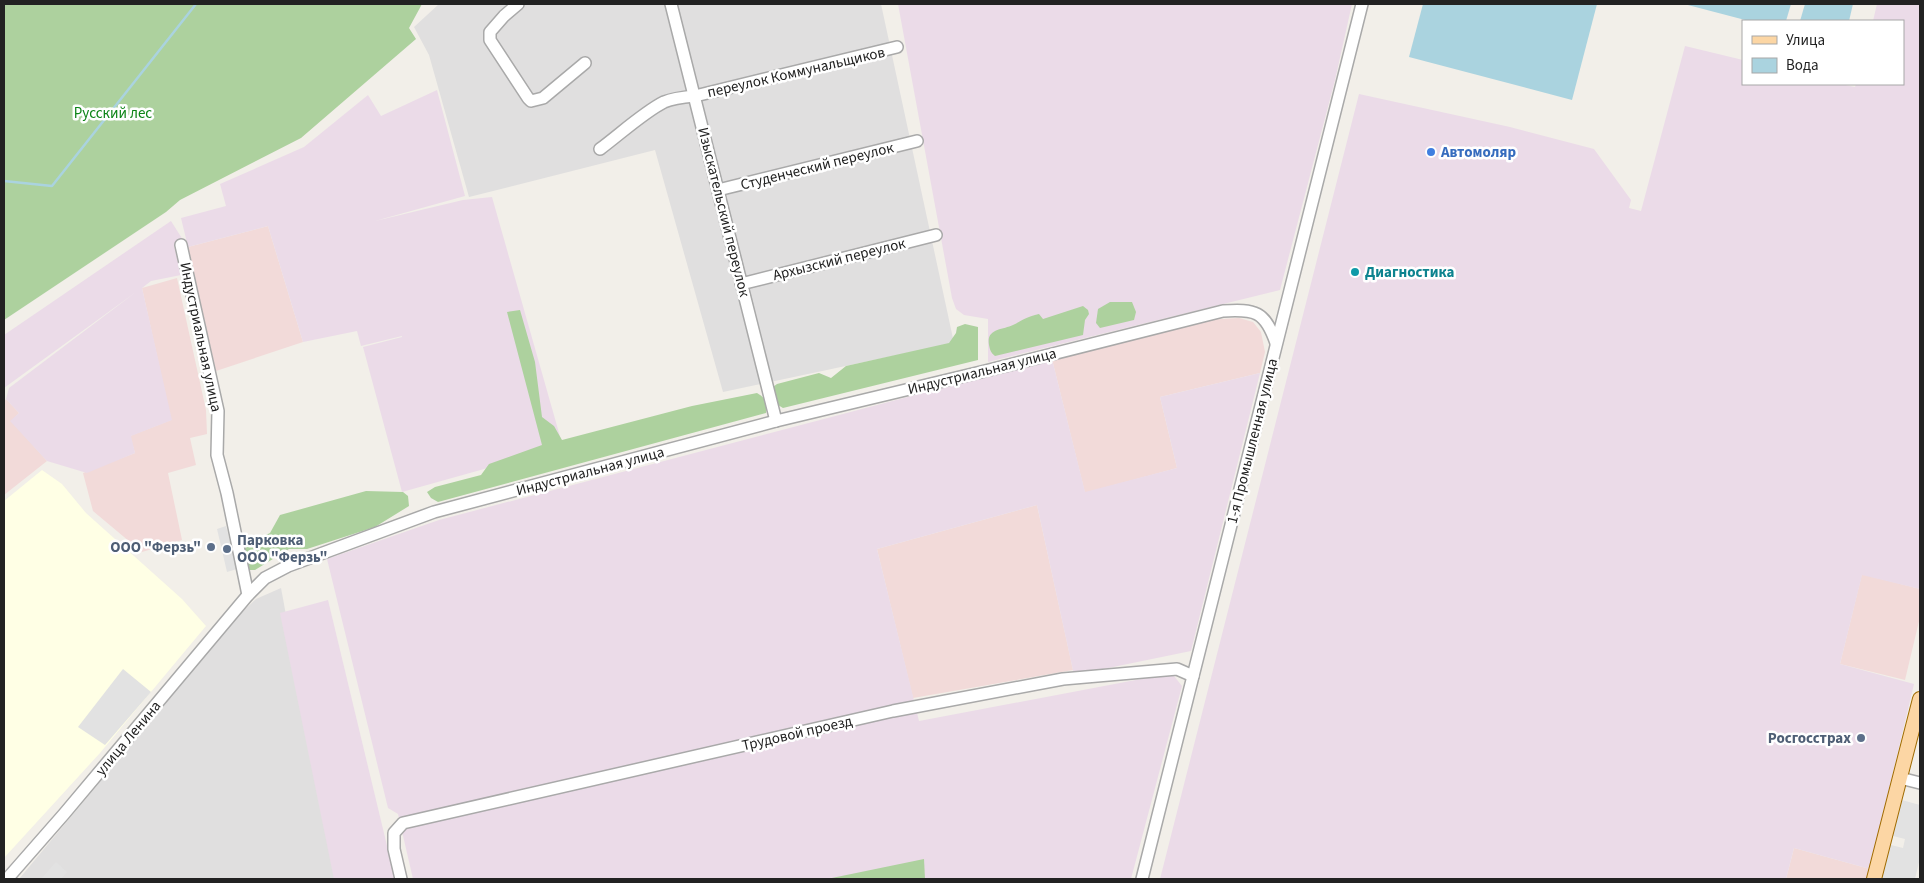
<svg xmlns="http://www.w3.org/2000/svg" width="1924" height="883" font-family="'Source Sans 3',sans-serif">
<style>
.residential{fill:#e0dfdf}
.commercial{fill:#f2dad9}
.industrial{fill:#ebdbe8}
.education{fill:#ffffe5}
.forest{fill:#add19e}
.parking{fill:#e2e2e2}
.water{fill:#aad3df}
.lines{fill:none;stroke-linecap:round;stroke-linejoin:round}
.stream{stroke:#aad3df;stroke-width:2.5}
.minor-casing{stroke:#a9a9a9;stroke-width:14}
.major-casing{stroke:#a06b00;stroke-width:16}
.minor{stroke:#fff;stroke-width:11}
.major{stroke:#fcd6a4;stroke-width:14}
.shop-dot{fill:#3f7fe0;stroke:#fff;stroke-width:2}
.culture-dot{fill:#0f9aa8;stroke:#fff;stroke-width:2}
.service-dot{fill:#5c6f8a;stroke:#fff;stroke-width:2}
.labels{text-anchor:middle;stroke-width:5;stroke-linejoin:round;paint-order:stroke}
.street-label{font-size:15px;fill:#222;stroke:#fff}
.park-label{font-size:15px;fill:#0c8416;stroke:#fff}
.shop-label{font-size:15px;font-weight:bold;fill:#366cbe;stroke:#fff;text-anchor:start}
.culture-label{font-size:15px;font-weight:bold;fill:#0d838f;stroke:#fff;text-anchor:start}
.service-label{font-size:15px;font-weight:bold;fill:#4e5e75;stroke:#fff;text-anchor:end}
</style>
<rect width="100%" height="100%" fill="#f2efe9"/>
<g class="residential">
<polygon points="439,4 881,4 954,343 723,392 655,150 469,197 429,55 414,27"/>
<polygon points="281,588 335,879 19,879 238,616 256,599"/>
</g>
<g class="commercial">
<polygon points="268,226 303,342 216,371 188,247"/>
<polygon points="177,278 206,410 207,434 190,438 196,465 168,473 182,540 142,552 93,511 83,473 135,453 130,436 171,420 142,288"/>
<polygon points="1239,318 1253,322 1261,332 1265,352 1260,373 1160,397 1177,468 1085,493 1052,359 1205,320"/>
<polygon points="6,399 19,413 11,421 47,461 4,495 4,402"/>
<polygon points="1037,505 1073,670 913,698 877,549"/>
<polygon points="1862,574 1920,589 1920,617 1905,680 1840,664"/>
<polygon points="1794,848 1870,869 1867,879 1786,879"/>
</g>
<g class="industrial">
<polygon points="898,4 1352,4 1335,80 1280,290 988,362 988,319 964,315 956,309 952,298"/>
<polygon points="1877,4 1920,4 1920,589 1862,575 1840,664 1914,684 1870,869 1794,848 1786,879 1160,879 1359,94 1510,127 1594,149 1631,200 1629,208 1641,211 1685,46 1743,60 1743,84 1841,84 1855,87 1856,84 1903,84 1903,21 1873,21"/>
<polygon points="437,90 465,196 375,221 463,200 492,197 563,447 402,492 363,347 402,337 402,336 361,346 357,331 303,342 268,226 188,247 181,218 226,206 220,184 304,147 368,95 381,116"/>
<polygon points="171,221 183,240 174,246 181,275 151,281 142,288 172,420 131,436 135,453 87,473 47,461 10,421 19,413 6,399 9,388 136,292 4,388 4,335"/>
<polygon points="1052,359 1085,492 1177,468 1160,397 1260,373 1191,651 1074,675 1037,505 877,549 919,721 1162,675 1174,676 1182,686 1131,879 413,879 398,814 388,808 327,559 439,520"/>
<polygon points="328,600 395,879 334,879 280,613"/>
</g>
<polygon class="education" points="42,470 62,484 86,513 182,599 206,626 100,753 4,858 4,501"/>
<g class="forest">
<polygon points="4,4 430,4 422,4 409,28 416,39 301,138 180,200 166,212 4,320"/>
<polygon points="1110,302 1132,302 1136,312 1134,320 1100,328 1096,323 1098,309"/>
<path d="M1083,306L1088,310L1089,314L1085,320L1083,335L995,356C991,353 990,350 989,345C986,328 1003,330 1013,325C1025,319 1026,317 1039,314L1043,319Z"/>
<path d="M520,310L535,362L542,417L554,426L562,440L692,406L757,393C766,398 767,403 766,413L438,502L431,498L427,492L435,487L481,475L489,464L542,445L507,312Z"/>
<polygon points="965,324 978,327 978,360 783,408 778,405 773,387 777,384 819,373 831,378 846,366 949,343 956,333 957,327"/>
<polygon points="366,491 403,492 408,496 409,506 375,527 307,549 289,549 255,570 249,570 243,546 270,533 280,515"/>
<polygon points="924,859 925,879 827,879"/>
</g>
<g class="parking">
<polygon points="226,526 237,569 227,572 217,529"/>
<polygon points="123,669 151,692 105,745 78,727"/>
<polygon points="1898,799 1920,805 1920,858 1915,879 1878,879 1887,844 1903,848 1905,839 1889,835"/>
<polygon points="56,862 67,872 61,879 41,879"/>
</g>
<g class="water">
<polygon points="1423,4 1597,4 1572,100 1409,57"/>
<polygon points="1684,4 1791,4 1786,21 1749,21"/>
<polygon points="1805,4 1853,4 1849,21 1800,21"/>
</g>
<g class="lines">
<polyline class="stream" points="4,181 52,186 196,4"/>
<g class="minor-casing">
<g id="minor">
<polyline points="518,4 504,16 490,32 490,40 528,98 531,101 543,98 585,63"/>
<polyline points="671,4 776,421"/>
<path d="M600,149C619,135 644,112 664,102C674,98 685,97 695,96L897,47"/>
<polyline points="718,190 917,141"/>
<polyline points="181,245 218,411 217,455 227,493 248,595"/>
<polyline points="741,284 936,235"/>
<polyline points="1900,778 1920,783"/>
<path d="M7,879L64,814L248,595L265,578L288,566L434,512L776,421L985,371L1223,311C1255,309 1265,311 1276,343"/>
<polyline points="401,879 394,849 394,833 403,823 893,711 1063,679 1177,669 1193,676"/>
<polyline points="1142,879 1362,4"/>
</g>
</g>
<g class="major-casing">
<polyline id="major" points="1874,879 1920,699"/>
</g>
<use href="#minor" class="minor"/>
<use href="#major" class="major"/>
</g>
<circle class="shop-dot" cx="1431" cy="152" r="5"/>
<circle class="culture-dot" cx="1355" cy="272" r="5"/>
<g class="service-dot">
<circle cx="211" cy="547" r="5"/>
<circle cx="227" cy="549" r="5"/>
<circle cx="1861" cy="738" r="5"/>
</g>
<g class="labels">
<g class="street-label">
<text transform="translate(796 72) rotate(-13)" y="5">переулок Коммунальщиков</text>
<text transform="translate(817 166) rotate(-14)" y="5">Студенческий переулок</text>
<text transform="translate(724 212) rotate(76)" y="5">Изыскательский переулок</text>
<text transform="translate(839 259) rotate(-14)" y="5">Архызский переулок</text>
<text transform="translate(201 337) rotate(78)" y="5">Индустриальная улица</text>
<text transform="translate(982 371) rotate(-14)" y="5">Индустриальная улица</text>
<text transform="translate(1252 441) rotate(-76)" y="5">1-я Промышленная улица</text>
<text transform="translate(590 471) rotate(-15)" y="5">Индустриальная улица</text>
<text transform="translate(797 733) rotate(-13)" y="5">Трудовой проезд</text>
<text transform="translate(128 738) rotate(-50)" y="5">улица Ленина</text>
</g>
<g class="park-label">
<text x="113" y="118">Русский лес</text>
</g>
<g class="shop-label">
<text x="1441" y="157">Автомоляр</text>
</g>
<g class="culture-label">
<text x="1365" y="277">Диагностика</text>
</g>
<g class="service-label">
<text x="237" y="545" text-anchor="start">Парковка<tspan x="237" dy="17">ООО "Ферзь"</tspan></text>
<text x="201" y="552">ООО "Ферзь"</text>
<text x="1851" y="743">Росгосстрах</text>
</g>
</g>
<rect width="1924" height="883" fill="none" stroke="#222222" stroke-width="10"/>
<rect x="1742" y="20" width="162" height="65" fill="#ffffff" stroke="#a7a7a7"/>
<rect x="1752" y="36" width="25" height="8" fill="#fcd6a4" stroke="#a7a7a7"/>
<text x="1786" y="45" font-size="15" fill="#222222">Улица</text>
<rect x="1752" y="58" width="25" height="15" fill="#aad3df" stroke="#a7a7a7"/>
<text x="1786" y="70" font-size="15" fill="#222222">Вода</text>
</svg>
